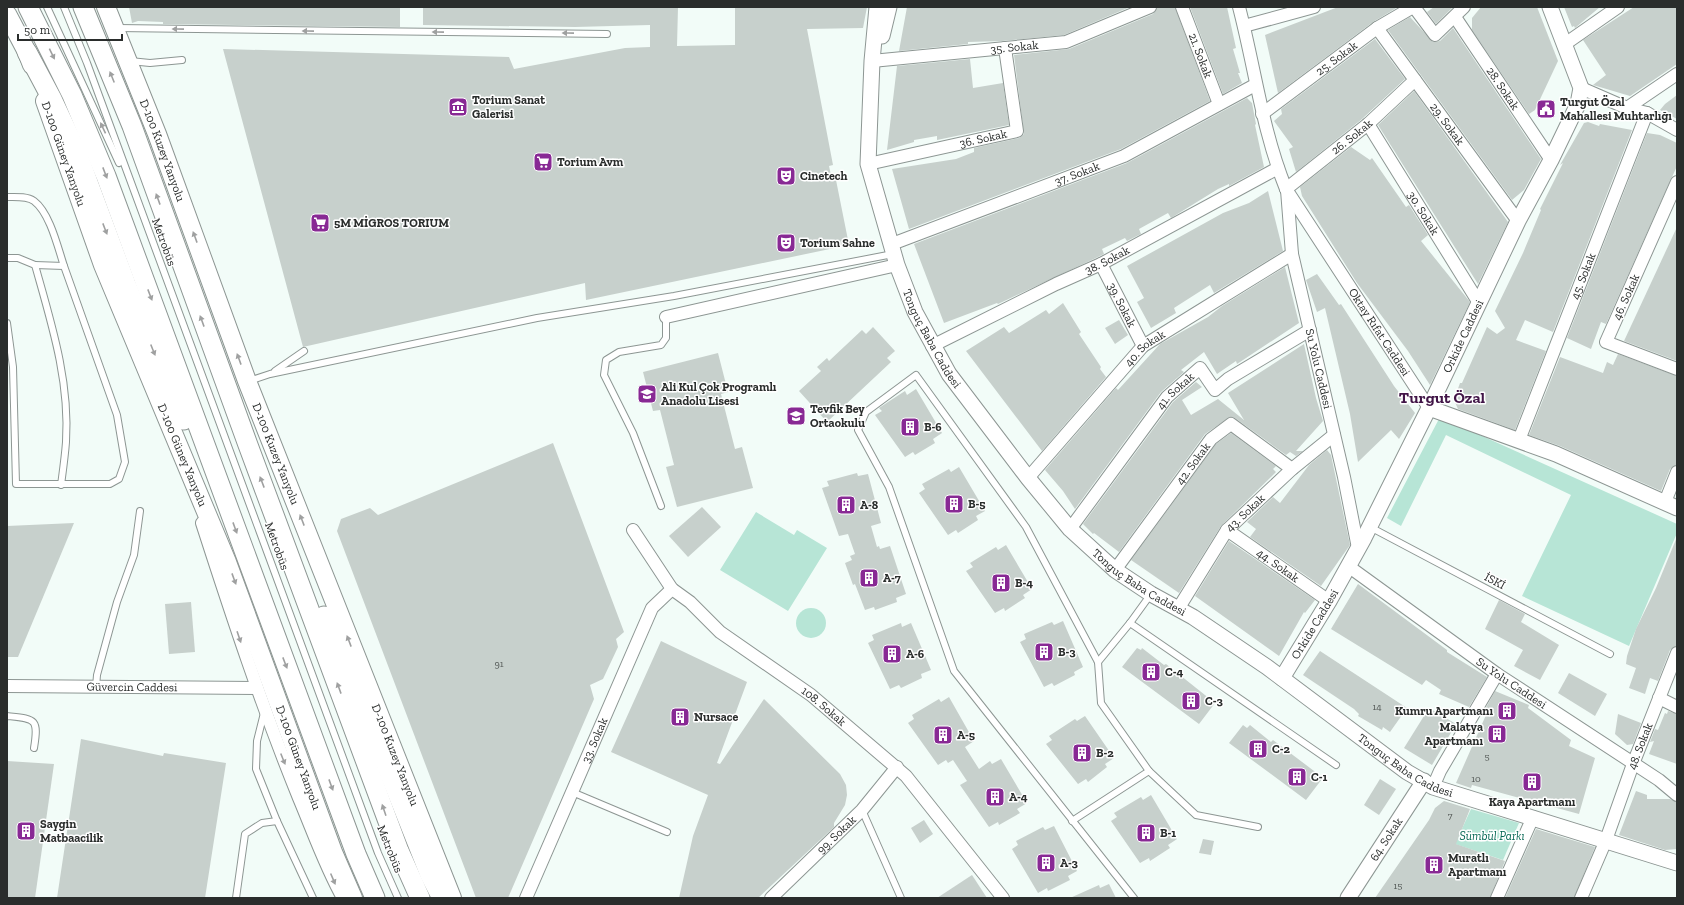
<svg xmlns="http://www.w3.org/2000/svg" width="1684" height="905" font-family="'Zilla Slab',serif">
<style>
.green{fill:#b7e5d6}
.building{fill:#c7d0cc}
.lines{fill:none;stroke-linecap:round;stroke-linejoin:round}
.service-casing{stroke:#8d9693;stroke-width:8}
.minor-casing{stroke:#8d9693;stroke-width:14}
.tertiary-casing{stroke:#8d9693;stroke-width:17}
.primary-casing{stroke:#8d9693;stroke-width:20}
.trunk-casing{stroke:#8d9693;stroke-width:21}
.service{stroke:#fff;stroke-width:6}
.minor{stroke:#fff;stroke-width:12}
.tertiary{stroke:#fff;stroke-width:15}
.primary{stroke:#fff;stroke-width:18}
.trunk{stroke:#fff;stroke-width:19}
.oneway{fill:#9fa0a0}
.labels{text-anchor:middle;stroke-width:3;stroke-linejoin:round;paint-order:stroke}
.number-label{font-size:10px;fill:#515654}
.street-label{font-size:12px;fill:#2a2d2c;stroke:#fff}
.poi-label{font-size:12px;font-weight:bold;fill:#2a2d2c;stroke:#fff;text-anchor:start}
.park-label{font-size:12px;font-style:italic;fill:#006450;stroke:#fff}
.district-label{font-size:16px;font-weight:bold;fill:#411547;stroke:#fff}
</style>
<rect width="100%" height="100%" fill="#f2fcf8"/>
<g class="green">
<polygon points="1440,417 1677,524 1677,533 1629,646 1522,596 1571,495 1446,435 1401,526 1387,518"/>
<polygon points="756,512 794,535 797,530 827,548 788,611 720,570"/>
<circle cx="811" cy="623" r="15"/>
<polygon points="1471,809 1519,823 1503,860 1455,844"/>
</g>
<g class="building">
<polygon points="129,7 400,7 400,27 163,24 163,22 138,21 132,23"/>
<polygon points="423,7 678,7 677,46 735,45 735,7 867,7 863,28 807,29 833,165 829,166 832,180 836,180 849,245 586,300 585,283 303,347 223,49 509,57 514,69 625,48 650,47 650,25 575,27 423,25"/>
<polygon points="907,7 1130,7 1064,35 1002,41 968,42 968,44 899,51"/>
<polygon points="1157,7 1175,7 1210,101 1121,149 909,229 892,169 956,159 974,152 974,148 1019,138 1024,134 1014,55 1069,49 1153,14"/>
<polygon points="1190,7 1227,7 1236,48 1233,49 1240,73 1238,73 1242,83 1223,94"/>
<polygon points="1338,7 1398,7 1373,22 1278,93 1265,35"/>
<polygon points="1434,7 1453,7 1436,24 1427,12"/>
<polygon points="1481,7 1537,7 1558,61 1535,110 1529,114 1472,30 1472,18"/>
<polygon points="1564,7 1600,7 1575,28 1574,26 1572,27"/>
<polygon points="1634,7 1677,7 1677,64 1630,96 1593,85 1606,75 1583,40"/>
<polygon points="1410,17 1433,42 1440,41 1453,28 1541,159 1524,190 1512,200 1388,30"/>
<polygon points="1375,39 1405,79 1362,119 1296,172 1289,149 1293,147 1274,121 1282,114 1281,109"/>
<polygon points="970,59 973,88 1003,83 1009,125 937,140 937,136 914,140 914,142 887,150 897,66"/>
<polygon points="1414,91 1508,222 1478,284 1378,125"/>
<polygon points="1677,95 1677,119 1660,110 1665,104"/>
<polygon points="1247,98 1252,103 1256,124 1255,125 1264,167 1229,186 1229,184 1218,189 1171,218 1168,213 1139,229 1141,234 1127,241 1125,238 1102,249 1104,254 1098,257 998,304 997,303 944,323 914,244 1127,163"/>
<polygon points="1588,122 1599,126 1600,124 1632,130 1553,332 1525,320 1516,340 1546,351 1515,430 1458,409 1454,400 1460,383 1462,383 1487,327 1497,334 1505,328 1495,311 1523,253 1541,210 1540,209 1563,163 1560,165 1584,123"/>
<polygon points="1647,133 1660,135 1677,143 1677,166 1606,324 1601,322 1591,349 1567,338"/>
<polygon points="1351,147 1370,160 1372,158 1406,207 1409,205 1428,235 1421,241 1470,302 1430,385 1408,351 1357,283 1302,196 1300,187"/>
<polygon points="1268,191 1283,251 1214,293 1210,285 1174,308 1176,313 1151,328 1137,302 1144,298 1127,266 1223,213 1249,203"/>
<polygon points="1677,227 1677,361 1624,341"/>
<polygon points="1285,267 1299,323 1237,364 1236,361 1217,374 1204,352 1181,370 1184,372 1161,392 1075,509 1063,491 1045,470 1116,388 1118,390 1160,344 1208,317 1222,306"/>
<polygon points="1317,274 1339,305 1341,304 1394,386 1415,413 1399,439 1391,430 1358,462 1350,414 1325,308 1317,312 1306,280"/>
<polygon points="1063,303 1081,332 1079,334 1101,367 1100,369 1106,377 1042,451 966,351 1004,327 1009,333 1046,310 1049,314"/>
<polygon points="1119,320 1128,335 1115,344 1105,328"/>
<polygon points="873,327 895,351 887,358 891,362 827,422 799,391 821,371 817,367 827,358 829,361 862,330 866,334"/>
<polygon points="1304,344 1316,398 1323,421 1296,451 1303,451 1296,456 1290,452 1286,455 1235,418 1230,417 1205,434 1119,552 1094,533 1093,534 1083,524 1173,402 1196,382 1202,387 1182,400 1191,415 1218,399 1244,420 1228,393"/>
<polygon points="718,353 728,392 721,394 735,449 742,447 753,488 677,507 666,467 674,465 660,410 653,411 643,372"/>
<polygon points="1618,354 1677,376 1677,465 1670,469 1661,491 1560,446 1529,435 1560,357 1603,373 1607,362 1613,365"/>
<polygon points="916,389 942,433 933,439 935,443 915,455 913,452 905,457 875,415 882,411 879,408 888,402 905,391 907,395"/>
<polygon points="1231,433 1276,466 1273,469 1276,472 1221,526 1179,593 1131,560 1216,444"/>
<polygon points="553,443 624,632 616,639 618,647 603,679 590,685 594,699 508,898 476,898 337,531 341,519 370,508 378,515"/>
<polygon points="1327,450 1331,455 1350,545 1321,586 1250,537 1256,529 1247,522 1273,497 1280,503 1309,465"/>
<polygon points="959,467 985,511 976,516 978,520 958,533 956,530 948,535 919,493 925,489 922,484 949,469 951,472"/>
<polygon points="857,473 858,476 868,474 881,523 871,526 877,547 879,546 880,549 890,546 906,594 896,598 897,602 875,610 874,607 865,610 855,584 853,585 845,563 852,560 850,556 855,554 848,534 839,536 822,488 829,486 827,481"/>
<polygon points="702,507 721,527 688,557 669,536"/>
<polygon points="74,523 18,657 7,657 7,526"/>
<polygon points="1677,537 1677,646 1670,650 1658,681 1650,678 1645,694 1629,688 1636,668 1626,664 1627,656 1636,629 1656,588"/>
<polygon points="1229,541 1315,600 1305,613 1304,612 1279,656 1195,596"/>
<polygon points="1006,545 1032,589 1023,595 1025,598 1005,611 1004,608 995,613 966,571 973,567 970,563 996,547 998,550"/>
<polygon points="1358,584 1447,650 1447,652 1487,677 1469,707 1439,694 1441,690 1426,680 1422,685 1331,629"/>
<polygon points="1499,600 1525,614 1521,622 1559,645 1540,680 1514,666 1523,650 1485,629"/>
<polygon points="191,602 195,652 169,654 165,604"/>
<polygon points="1063,621 1083,667 1074,672 1075,675 1054,686 1052,683 1044,687 1020,642 1026,639 1024,634 1052,622 1054,625"/>
<polygon points="901,623 902,627 911,623 931,670 921,674 922,678 901,688 899,685 890,689 868,643 874,640 872,635"/>
<polygon points="661,641 747,682 717,763 720,764 764,699 840,774 846,785 847,795 845,805 834,823 834,827 758,898 679,898 693,836 708,795 611,752"/>
<polygon points="1137,648 1141,650 1142,648 1164,665 1166,664 1215,703 1199,724 1122,667"/>
<polygon points="1320,651 1407,708 1390,732 1383,727 1382,730 1358,716 1359,714 1354,709 1303,675"/>
<polygon points="1569,673 1607,694 1595,716 1558,693"/>
<polygon points="1495,691 1529,705 1528,708 1571,740 1569,746 1595,758 1579,814 1472,785 1471,788 1456,783 1486,715 1483,713"/>
<polygon points="949,697 974,741 965,747 979,769 990,761 992,764 1001,759 1027,803 1017,809 1020,813 999,825 998,822 989,827 960,785 967,781 953,760 948,763 946,760 938,765 908,723 914,719 912,715 939,699 941,702"/>
<polygon points="1429,708 1456,724 1432,765 1404,748"/>
<polygon points="1668,711 1677,714 1677,764 1649,754 1654,741 1650,742 1655,729 1658,730 1665,713 1667,714"/>
<polygon points="1618,714 1641,723 1633,744 1627,745 1615,734"/>
<polygon points="1085,716 1114,758 1105,764 1107,767 1088,782 1086,779 1078,784 1046,744 1052,740 1049,736 1075,719 1077,721"/>
<polygon points="1243,725 1247,728 1250,725 1271,742 1273,740 1318,774 1322,779 1306,800 1229,743"/>
<polygon points="81,739 163,756 164,753 226,763 205,898 57,898"/>
<polygon points="7,761 54,764 35,898 7,898"/>
<polygon points="1380,779 1396,789 1379,815 1364,805"/>
<polygon points="1636,791 1647,795 1647,799 1670,799 1677,802 1677,849 1665,850 1619,835"/>
<polygon points="1151,795 1177,839 1168,845 1170,848 1150,861 1149,858 1140,863 1111,821 1117,817 1114,813 1141,797 1143,800"/>
<polygon points="1444,801 1470,809 1456,844 1505,861 1490,898 1375,898 1429,820 1435,808"/>
<polygon points="924,820 933,834 920,843 911,828"/>
<polygon points="1054,826 1077,871 1068,876 1070,880 1048,891 1047,888 1038,893 1012,849 1018,845 1016,841 1043,827 1045,830"/>
<polygon points="1536,829 1595,847 1574,898 1505,898"/>
<polygon points="1203,839 1214,841 1211,855 1199,853"/>
<polygon points="972,875 987,898 937,898"/>
<polygon points="1109,884 1116,898 1070,898 1099,885 1100,888"/>
</g>
<g class="lines">
<g class="service-casing">
<g id="service">
<polyline points="47,7 119,163"/>
<polyline points="64,7 87,63 378,853 398,898"/>
<polyline points="117,28 607,34"/>
<polyline points="130,61 150,63 182,60"/>
<path d="M7,197C15,197 27,196 34,201C50,213 58,248 64,266"/>
<path d="M7,258H18L35,265C51,322 70,381 66,442C65,456 63,470 61,485"/>
<polyline points="7,323 13,367 16,484 110,484 119,479 125,462 117,415 64,266 35,265"/>
<polyline points="275,371 304,351"/>
<polyline points="249,381 270,374 537,318 674,296 893,254"/>
<polyline points="661,506 633,433 604,375 606,360 619,352 661,345 666,338 666,317"/>
<polyline points="1370,527 1610,654"/>
<polyline points="1130,623 1336,765"/>
<polyline points="1098,662 1130,623 1151,594"/>
<polyline points="96,687 97,675 117,602 134,555 140,511"/>
<polyline points="264,713 257,741 256,769 277,821 313,898"/>
<path d="M7,716C35,719 39,718 34,748"/>
<polyline points="572,792 667,832"/>
<polyline points="862,810 901,898"/>
<polyline points="1072,821 1149,771"/>
<polyline points="236,898 245,834 262,823 277,821"/>
<polyline points="1134,898 954,671 889,487 858,430 866,412 916,375 1026,527 1098,662 1101,703 1149,771 1196,815 1258,827"/>
</g>
</g>
<g class="minor-casing">
<g id="minor">
<path id="s1" d="M1182,7L1219,104"/>
<path id="s2" d="M1239,7C1255,68 1262,130 1286,189L1429,408"/>
<polyline points="1414,7 1435,35 1464,7"/>
<path id="s3" d="M1455,17L1551,160"/>
<polyline points="1244,26 1314,7"/>
<path id="s4" d="M1377,28L1518,221"/>
<polyline points="1565,44 1618,7"/>
<path id="s5" d="M872,61L1066,42L1150,7"/>
<polyline points="1581,88 1627,108 1647,113 1677,130"/>
<polyline points="1627,108 1677,74"/>
<path id="s6" d="M1262,114L1377,28L1413,7"/>
<path id="s7" d="M1368,124L1479,303"/>
<path id="s8" d="M868,164L1017,131L1005,48"/>
<polyline points="1677,182 1606,342 1677,369"/>
<path id="s9" d="M1286,189L1368,124L1415,80"/>
<path id="s10" d="M1287,190L1292,254L1344,477L1358,548"/>
<path id="s11" d="M892,244L1124,156L1255,85"/>
<path id="s12" d="M1101,264L1143,346"/>
<polyline points="666,317 897,265"/>
<path id="s13" d="M932,346L1056,284L1101,264L1278,168"/>
<path id="s14" d="M1519,440L1647,113"/>
<path id="s15" d="M1028,478L1143,346L1292,254"/>
<polyline points="1665,502 1677,472"/>
<path d="M202,523C232,616 262,707 299,798C313,831 325,866 343,898"/>
<path id="s16" d="M1070,529L1167,397L1200,368L1215,390L1228,379L1310,330"/>
<path id="s17" d="M633,530L672,589L690,602L720,632L811,695L906,776L1003,898"/>
<path id="s18" d="M1227,530L1329,601"/>
<path id="s19" d="M1348,566L1497,674L1659,780L1677,795"/>
<path id="s20" d="M1115,570L1211,439L1231,424L1292,469"/>
<path id="s21" d="M1178,609L1227,530L1292,469L1334,435"/>
<path id="s22" d="M7,686L256,688"/>
<polyline points="1659,698 1677,707"/>
<polyline points="1433,787 1440,771 1497,674"/>
<path id="s23" d="M526,898L652,608L672,589"/>
<path id="s24" d="M771,898L862,810L897,767"/>
<polyline points="1497,898 1533,817"/>
<path id="s25" d="M1581,898L1606,840L1633,764L1677,653"/>
</g>
</g>
<g class="tertiary-casing">
<g id="tertiary">
<path id="s26" d="M877,7L872,61L868,164L897,265L915,312L949,374L1028,478L1070,529L1115,570L1151,594L1193,617L1267,667L1407,772L1433,787L1677,863"/>
<polyline points="882,36 889,7"/>
<polyline points="1429,408 1556,454 1677,508"/>
<path id="s27" d="M1282,678L1329,601L1364,538L1429,408L1518,221L1551,160L1578,104L1581,88L1550,7"/>
<path id="s28" d="M1348,898L1424,781"/>
</g>
</g>
<g class="primary-casing">
<g id="primary">
<path id="s29" d="M106,7L157,134L247,381L452,898"/>
<polyline points="7,14 27,52 32,65"/>
<path id="s30" d="M45,101L103,265L227,562L333,852L353,898"/>
</g>
</g>
<g class="trunk-casing">
<g id="trunk">
<polyline points="28,7 72,95 106,176 356,854 375,898"/>
<polyline points="83,7 132,126 248,445 399,851 420,898"/>
<polyline points="27,52 52,99 76,150 126,284 164,377 184,420"/>
<polyline points="324,616 345,662 430,875 442,898"/>
</g>
</g>
<use href="#service" class="service"/>
<use href="#minor" class="minor"/>
<use href="#tertiary" class="tertiary"/>
<use href="#primary" class="primary"/>
<use href="#trunk" class="trunk"/>
</g>
<defs><path id="oneway-solid" d="M-6-.8H1V-3.2L6.5 0L1 3.2V.8H-6Z"/></defs>
<g class="oneway">
<use href="#oneway-solid" transform="translate(178 29) rotate(-179)"/>
<use href="#oneway-solid" transform="translate(308 31) rotate(-179)"/>
<use href="#oneway-solid" transform="translate(438 32) rotate(-179)"/>
<use href="#oneway-solid" transform="translate(568 33) rotate(-179)"/>
<use href="#oneway-solid" transform="translate(52 54) rotate(64)"/>
<use href="#oneway-solid" transform="translate(112 77) rotate(-112)"/>
<use href="#oneway-solid" transform="translate(103 128) rotate(-115)"/>
<use href="#oneway-solid" transform="translate(105 173) rotate(69)"/>
<use href="#oneway-solid" transform="translate(158 199) rotate(-110)"/>
<use href="#oneway-solid" transform="translate(105 229) rotate(69)"/>
<use href="#oneway-solid" transform="translate(195 237) rotate(-110)"/>
<use href="#oneway-solid" transform="translate(150 295) rotate(69)"/>
<use href="#oneway-solid" transform="translate(202 321) rotate(-110)"/>
<use href="#oneway-solid" transform="translate(153 350) rotate(68)"/>
<use href="#oneway-solid" transform="translate(239 359) rotate(-110)"/>
<use href="#oneway-solid" transform="translate(262 482) rotate(-111)"/>
<use href="#oneway-solid" transform="translate(302 520) rotate(-111)"/>
<use href="#oneway-solid" transform="translate(235 528) rotate(70)"/>
<use href="#oneway-solid" transform="translate(234 579) rotate(70)"/>
<use href="#oneway-solid" transform="translate(239 637) rotate(71)"/>
<use href="#oneway-solid" transform="translate(349 641) rotate(-111)"/>
<use href="#oneway-solid" transform="translate(285 663) rotate(69)"/>
<use href="#oneway-solid" transform="translate(339 688) rotate(-110)"/>
<use href="#oneway-solid" transform="translate(283 759) rotate(68)"/>
<use href="#oneway-solid" transform="translate(331 785) rotate(70)"/>
<use href="#oneway-solid" transform="translate(384 810) rotate(-109)"/>
<use href="#oneway-solid" transform="translate(333 879) rotate(67)"/>
</g>
<defs>
<g id="museum-square" transform="scale(1)"><rect x="-9" y="-9" width="18" height="18" rx="4" fill="#882994" stroke="#fff"/><path d="M0-6L6-3V-2H-6V-3ZM-5-1h2V3h-2ZM-1-1h2V3h-2ZM3-1h2V3H3ZM-6 4H6V6H-6Z" fill="#fff"/></g>
<g id="civic-square" transform="scale(1)"><rect x="-9" y="-9" width="18" height="18" rx="4" fill="#882994" stroke="#fff"/><path d="M-.6-6.5H3V-4.5H.6V-3L4-1V1h2V6H-6V1h2V-1L-.6-3ZM-1.2 2.5V6h2.4V2.5Z" fill="#fff"/></g>
<g id="supermarket-square" transform="scale(1)"><rect x="-9" y="-9" width="18" height="18" rx="4" fill="#882994" stroke="#fff"/><path d="M-6-5.5h2.5l.6 2H6L4.5 2H-2.5L-4.4-4H-6ZM-1.5 3.2a1.3 1.3 0 1 0 .1 0ZM3 3.2a1.3 1.3 0 1 0 .1 0Z" fill="#fff"/></g>
<g id="theatre-square" transform="scale(1)"><rect x="-9" y="-9" width="18" height="18" rx="4" fill="#882994" stroke="#fff"/><path d="M-5-5.5Q0-4 5-5.5V0Q5 5 0 6Q-5 5-5 0ZM-3.3-2.5H-1v1.5H-3.3ZM1-2.5H3.3v1.5H1ZM-2.8 1Q0 5.5 2.8 1Z" fill="#fff"/></g>
<g id="school-square" transform="scale(1)"><rect x="-9" y="-9" width="18" height="18" rx="4" fill="#882994" stroke="#fff"/><path d="M0-5L7-2L0 1L-7-2ZM-4 1L0 2.5L4 1V4Q0 6-4 4Z" fill="#fff"/></g>
<g id="building-square" transform="scale(1)"><rect x="-9" y="-9" width="18" height="18" rx="4" fill="#882994" stroke="#fff"/><path d="M-4-6H4V6H1V3H-1V6H-4ZM-2.5-4.3h1.7v1.8h-1.7ZM.8-4.3h1.7v1.8H.8ZM-2.5-1h1.7V.8h-1.7ZM.8-1h1.7V.8H.8Z" fill="#fff"/></g>
</defs>
<g fill-rule="evenodd">
<use href="#museum-square" x="458" y="107"/>
<use href="#civic-square" x="1546" y="109"/>
<use href="#supermarket-square" x="543" y="162"/>
<use href="#theatre-square" x="786" y="176"/>
<use href="#supermarket-square" x="320" y="223"/>
<use href="#theatre-square" x="786" y="243"/>
<use href="#school-square" x="647" y="394"/>
<use href="#school-square" x="796" y="416"/>
<use href="#building-square" x="910" y="427"/>
<use href="#building-square" x="954" y="504"/>
<use href="#building-square" x="846" y="505"/>
<use href="#building-square" x="869" y="578"/>
<use href="#building-square" x="1001" y="583"/>
<use href="#building-square" x="1044" y="652"/>
<use href="#building-square" x="892" y="654"/>
<use href="#building-square" x="1151" y="672"/>
<use href="#building-square" x="1191" y="701"/>
<use href="#building-square" x="1507" y="711"/>
<use href="#building-square" x="680" y="717"/>
<use href="#building-square" x="1497" y="734"/>
<use href="#building-square" x="943" y="735"/>
<use href="#building-square" x="1258" y="749"/>
<use href="#building-square" x="1082" y="753"/>
<use href="#building-square" x="1297" y="777"/>
<use href="#building-square" x="1532" y="782"/>
<use href="#building-square" x="995" y="797"/>
<use href="#building-square" x="26" y="831"/>
<use href="#building-square" x="1146" y="833"/>
<use href="#building-square" x="1046" y="863"/>
<use href="#building-square" x="1434" y="865"/>
</g>
<g class="labels">
<g class="number-label">
<text x="499" y="667">91</text>
<text x="1377" y="710">14</text>
<text x="1487" y="760">5</text>
<text x="1476" y="782">10</text>
<text x="1450" y="819">7</text>
<text x="1398" y="889">15</text>
</g>
<g class="street-label">
<text dy="4" stroke="none"><textPath href="#s5" startOffset="143">35. Sokak</textPath></text>
<text dy="4" stroke="none"><textPath href="#s1" startOffset="52">21. Sokak</textPath></text>
<text dy="4" stroke="none"><textPath href="#s6" startOffset="93">25. Sokak</textPath></text>
<text dy="4" stroke="none"><textPath href="#s3" startOffset="86">28. Sokak</textPath></text>
<text dy="4" stroke="none"><textPath href="#s4" startOffset="119">29. Sokak</textPath></text>
<text dy="4" stroke="none"><textPath href="#s9" startOffset="84">26. Sokak</textPath></text>
<text dy="4" stroke="none"><textPath href="#s8" startOffset="118">36. Sokak</textPath></text>
<text dy="4" stroke="none"><textPath href="#s29" startOffset="154">D-100 Kuzey Yanyolu</textPath></text>
<text dy="4" stroke="none"><textPath href="#s30" startOffset="56">D-100 Güney Yanyolu</textPath></text>
<text dy="4" stroke="none"><textPath href="#s11" startOffset="198">37. Sokak</textPath></text>
<text dy="4" stroke="none"><textPath href="#s7" startOffset="105">30. Sokak</textPath></text>
<text transform="translate(164 242) rotate(70)" y="4">Metrobüs</text>
<text dy="4" stroke="none"><textPath href="#s13" startOffset="195">38. Sokak</textPath></text>
<text dy="4" stroke="none"><textPath href="#s14" startOffset="176">45. Sokak</textPath></text>
<text transform="translate(1626 297) rotate(-66)" y="4">46. Sokak</text>
<text dy="4" stroke="none"><textPath href="#s12" startOffset="46">39. Sokak</textPath></text>
<text dy="4" stroke="none"><textPath href="#s2" startOffset="359">Oktay Rıfat Caddesi</textPath></text>
<text dy="4" stroke="none"><textPath href="#s27" startOffset="387">Orkide Caddesi</textPath></text>
<text dy="4" stroke="none"><textPath href="#s26" startOffset="344">Tonguç Baba Caddesi</textPath></text>
<text dy="4" stroke="none"><textPath href="#s15" startOffset="175">40. Sokak</textPath></text>
<text dy="4" stroke="none"><textPath href="#s10" startOffset="182">Su Yolu Caddesi</textPath></text>
<text dy="4" stroke="none"><textPath href="#s16" startOffset="174">41. Sokak</textPath></text>
<text dy="4" stroke="none"><textPath href="#s29" startOffset="478">D-100 Kuzey Yanyolu</textPath></text>
<text dy="4" stroke="none"><textPath href="#s30" startOffset="380">D-100 Güney Yanyolu</textPath></text>
<text dy="4" stroke="none"><textPath href="#s20" startOffset="132">42. Sokak</textPath></text>
<text dy="4" stroke="none"><textPath href="#s21" startOffset="118">43. Sokak</textPath></text>
<text transform="translate(277 546) rotate(70)" y="4">Metrobüs</text>
<text dy="4" stroke="none"><textPath href="#s18" startOffset="62">44. Sokak</textPath></text>
<text dy="4" stroke="none"><textPath href="#s26" startOffset="668">Tonguç Baba Caddesi</textPath></text>
<text transform="translate(1495 581) rotate(28)" y="4">İSKİ</text>
<text dy="4" stroke="none"><textPath href="#s27" startOffset="63">Orkide Caddesi</textPath></text>
<text dy="4" stroke="none"><textPath href="#s19" startOffset="201">Su Yolu Caddesi</textPath></text>
<text dy="4" stroke="none"><textPath href="#s22" startOffset="125">Güvercin Caddesi</textPath></text>
<text dy="4" stroke="none"><textPath href="#s17" startOffset="263">108. Sokak</textPath></text>
<text dy="4" stroke="none"><textPath href="#s23" startOffset="172">33. Sokak</textPath></text>
<text dy="4" stroke="none"><textPath href="#s25" startOffset="163">48. Sokak</textPath></text>
<text dy="4" stroke="none"><textPath href="#s29" startOffset="802">D-100 Kuzey Yanyolu</textPath></text>
<text dy="4" stroke="none"><textPath href="#s30" startOffset="704">D-100 Güney Yanyolu</textPath></text>
<text dy="4" stroke="none"><textPath href="#s26" startOffset="992">Tonguç Baba Caddesi</textPath></text>
<text dy="4" stroke="none"><textPath href="#s24" startOffset="91">99. Sokak</textPath></text>
<text dy="4" stroke="none"><textPath href="#s28" startOffset="70">64. Sokak</textPath></text>
<text transform="translate(390 849) rotate(68)" y="4">Metrobüs</text>
</g>
<g class="poi-label">
<text x="472" y="104">Torium Sanat<tspan x="472" dy="14">Galerisi</tspan></text>
<text x="1560" y="106">Turgut Özal<tspan x="1560" dy="14">Mahallesi Muhtarlığı</tspan></text>
<text x="557" y="166">Torium Avm</text>
<text x="800" y="180">Cinetech</text>
<text x="334" y="227">5M MİGROS TORIUM</text>
<text x="800" y="247">Torium Sahne</text>
<text x="661" y="391">Ali Kul Çok Programlı<tspan x="661" dy="14">Anadolu Lisesi</tspan></text>
<text x="810" y="413">Tevfik Bey<tspan x="810" dy="14">Ortaokulu</tspan></text>
<text x="924" y="431">B-6</text>
<text x="968" y="508">B-5</text>
<text x="860" y="509">A-8</text>
<text x="883" y="582">A-7</text>
<text x="1015" y="587">B-4</text>
<text x="1058" y="656">B-3</text>
<text x="906" y="658">A-6</text>
<text x="1165" y="676">C-4</text>
<text x="1205" y="705">C-3</text>
<text x="1493" y="715" text-anchor="end">Kumru Apartmanı</text>
<text x="694" y="721">Nursace</text>
<text x="1483" y="731" text-anchor="end">Malatya<tspan x="1483" dy="14">Apartmanı</tspan></text>
<text x="957" y="739">A-5</text>
<text x="1272" y="753">C-2</text>
<text x="1096" y="757">B-2</text>
<text x="1311" y="781">C-1</text>
<text x="1009" y="801">A-4</text>
<text x="1532" y="806" text-anchor="middle">Kaya Apartmanı</text>
<text x="40" y="828">Saygin<tspan x="40" dy="14">Matbaacilik</tspan></text>
<text x="1160" y="837">B-1</text>
<text x="1448" y="862">Muratlı<tspan x="1448" dy="14">Apartmanı</tspan></text>
<text x="1060" y="867">A-3</text>
</g>
<g class="park-label">
<text x="1492" y="840">Sümbül Parkı</text>
</g>
<g class="district-label">
<text x="1442" y="403">Turgut Özal</text>
</g>
</g>
<rect width="1684" height="905" fill="none" stroke="#2a2d2c" stroke-width="16"/>
<path d="M18 34v6h104v-6" fill="none" stroke="#2a2d2c" stroke-width="2"/>
<text x="24" y="34" font-size="12" fill="#2a2d2c" stroke="#ffffff" stroke-width="3" paint-order="stroke">50 m</text>
</svg>
